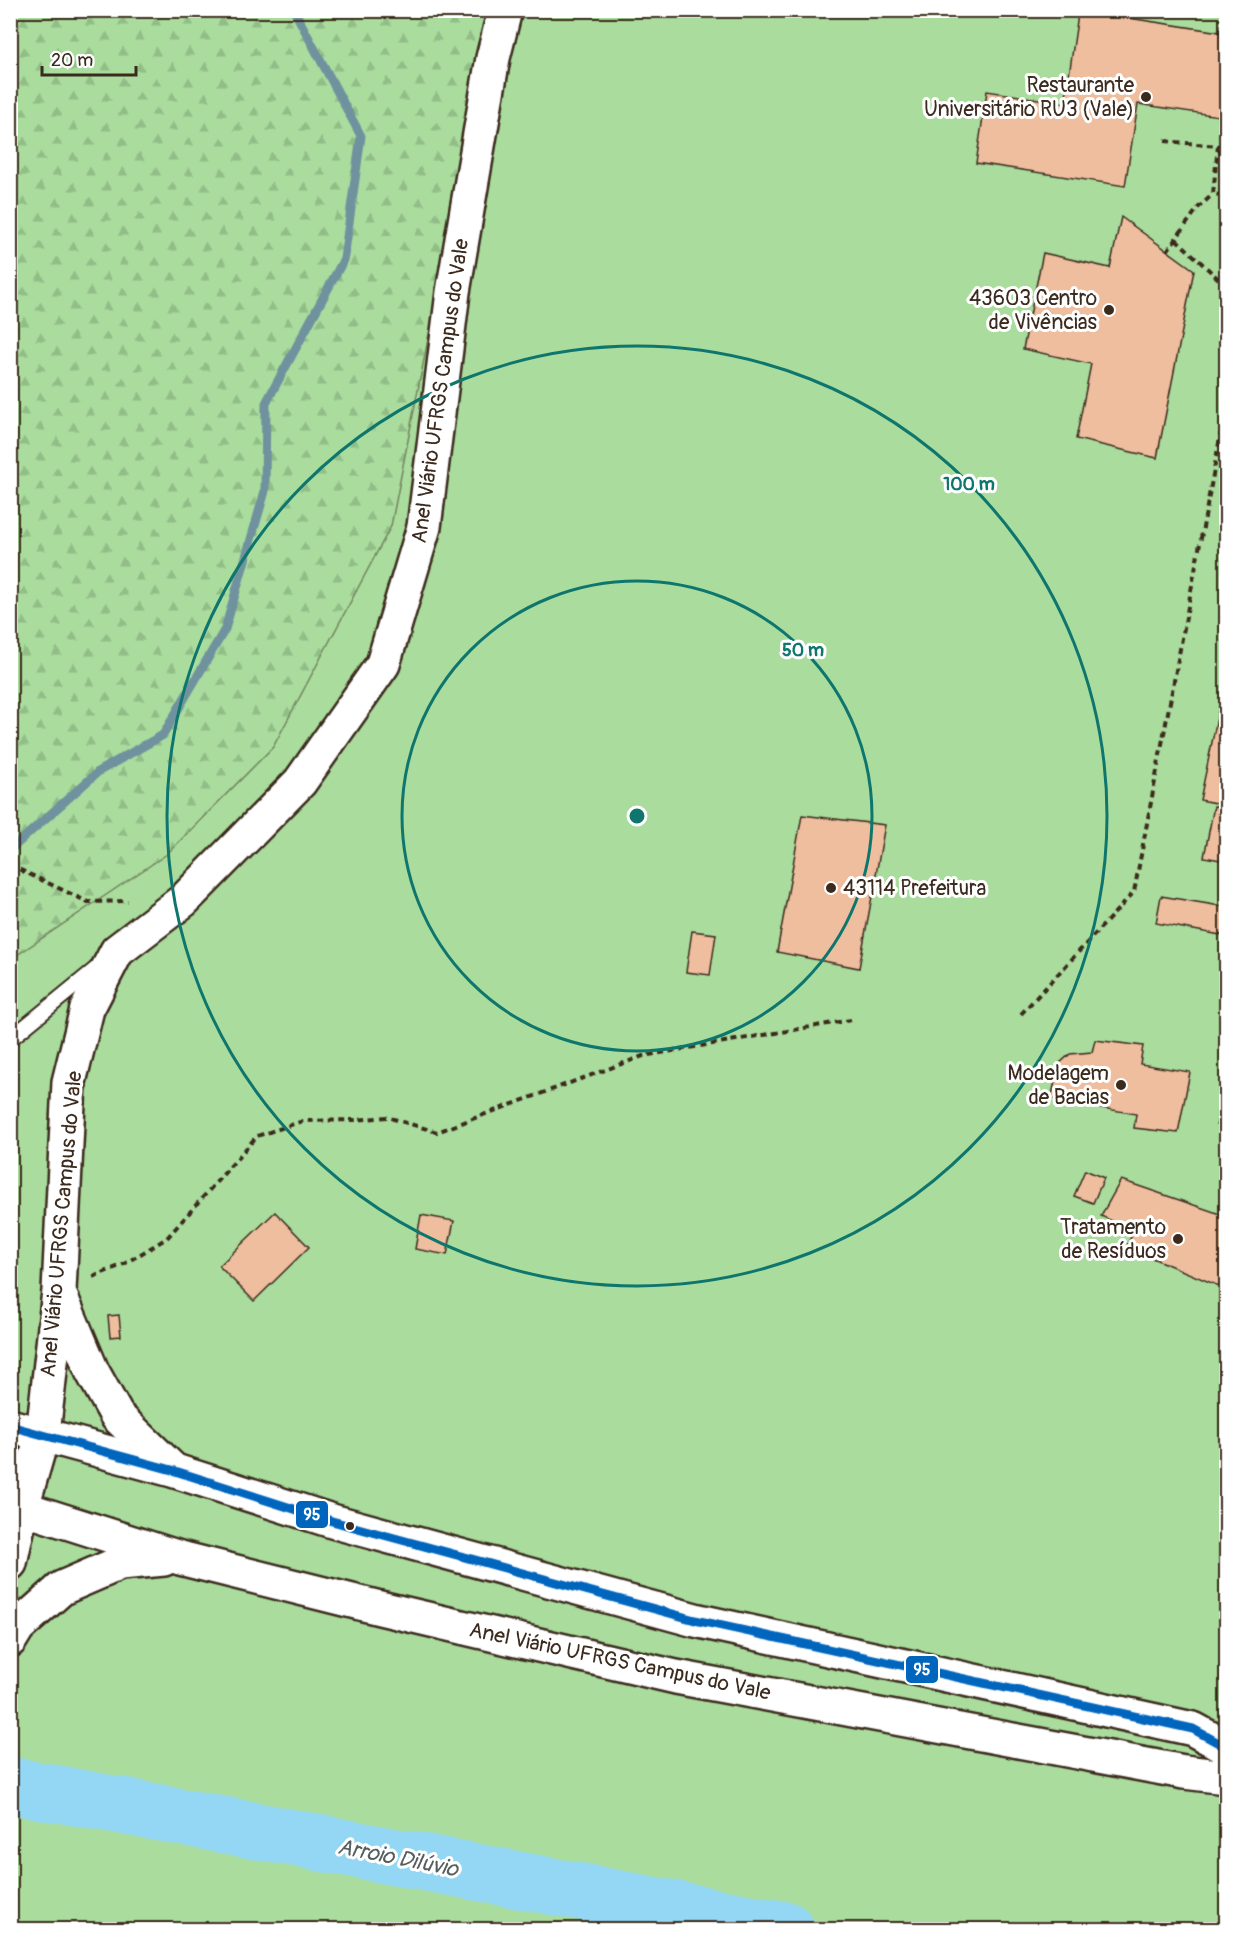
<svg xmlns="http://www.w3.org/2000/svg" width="1237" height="1940" font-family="Pangolin,sans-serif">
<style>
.green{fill:#a9dc9d;stroke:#72835e;stroke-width:1.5}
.forest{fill:url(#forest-firs);stroke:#72835e;stroke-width:1.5}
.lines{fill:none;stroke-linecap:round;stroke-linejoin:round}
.stream{stroke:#70929f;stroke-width:9}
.river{stroke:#93d7f5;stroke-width:57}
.building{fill:#eebe9e;stroke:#3b2a1e;stroke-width:1.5}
.service-casing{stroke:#3b2a1e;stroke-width:18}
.tertiary-casing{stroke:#3b2a1e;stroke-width:38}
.path{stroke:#3b2a1e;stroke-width:4;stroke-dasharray:6 4.5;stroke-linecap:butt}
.service{stroke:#fff;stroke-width:14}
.tertiary{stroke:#fff;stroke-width:33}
.bus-1-casing{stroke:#fff;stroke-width:14}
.bus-1{stroke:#0065bd;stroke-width:9}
.ring{fill:none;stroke:#0f766e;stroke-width:3}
.poi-dot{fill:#3b2a1e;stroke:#fff;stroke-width:2}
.labels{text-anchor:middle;stroke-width:6;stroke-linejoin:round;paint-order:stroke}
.poi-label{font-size:21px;fill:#3b2a1e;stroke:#fff;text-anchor:end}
.street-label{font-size:21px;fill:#3b2a1e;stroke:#fff}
.water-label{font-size:22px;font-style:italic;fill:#555e5e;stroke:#fff}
.centre{fill:#0f766e;stroke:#fff;stroke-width:3}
.ring-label{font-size:18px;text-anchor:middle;font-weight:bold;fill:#0f766e;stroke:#fff;stroke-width:6;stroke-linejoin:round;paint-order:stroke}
.line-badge{stroke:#fff;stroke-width:2}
.badge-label{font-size:16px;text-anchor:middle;font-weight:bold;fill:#fff}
</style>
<defs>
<pattern id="forest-firs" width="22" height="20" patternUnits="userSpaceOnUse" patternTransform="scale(1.5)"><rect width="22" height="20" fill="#a9dc9d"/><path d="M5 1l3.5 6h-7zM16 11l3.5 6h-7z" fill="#92bd87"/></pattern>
</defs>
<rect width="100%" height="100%" fill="#fff"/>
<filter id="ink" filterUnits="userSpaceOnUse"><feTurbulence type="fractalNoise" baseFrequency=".0167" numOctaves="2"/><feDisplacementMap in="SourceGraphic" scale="12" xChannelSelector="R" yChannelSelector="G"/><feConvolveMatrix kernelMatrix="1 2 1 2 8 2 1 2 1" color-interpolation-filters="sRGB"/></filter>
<g filter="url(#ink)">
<polygon class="green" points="11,11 1226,11 1226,1929 11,1930"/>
<polygon class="forest" points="11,11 493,11 391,526 273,747 167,854 11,959"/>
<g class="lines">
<polyline class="stream" points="10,850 99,771 163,735 225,629 265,491 266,403 344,259 361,136 294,10"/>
<polyline class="river" points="10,1785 786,1930"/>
</g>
<g class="building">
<polygon points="1055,10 1130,10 1129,18 1226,33 1225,117 1138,104 1125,186 976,163 987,91 1065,103 1078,14"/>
<polygon points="1121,217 1194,270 1157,458 1076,439 1091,364 1023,349 1043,253 1110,268"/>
<polygon points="1226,675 1226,805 1200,800"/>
<polygon points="1214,806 1226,808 1226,861 1204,857"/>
<polygon points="802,815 885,825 859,968 777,952"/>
<polygon points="1161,896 1226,907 1226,936 1156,923"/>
<polygon points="692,931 716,934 710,975 686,972"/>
<polygon points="1095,1040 1143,1046 1140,1064 1190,1072 1178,1133 1134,1128 1136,1114 1051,1099 1059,1064 1070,1054 1092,1052"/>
<polygon points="1226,1072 1226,1126 1217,1124"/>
<polygon points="1085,1170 1104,1178 1093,1203 1074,1196"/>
<polygon points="1121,1180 1226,1216 1226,1291 1224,1288 1126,1247 1134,1231 1101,1216"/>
<polygon points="275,1212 309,1247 254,1301 219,1266"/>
<polygon points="421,1215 454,1221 447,1255 415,1249"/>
<polygon points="119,1315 121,1336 110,1337 108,1316"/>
</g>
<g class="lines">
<g class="service-casing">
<polyline id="service" points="10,1039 97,968"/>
</g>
<g class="tertiary-casing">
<g id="tertiary">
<polyline points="60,1295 92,1371 117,1416 171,1468"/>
<polyline points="10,1426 172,1470 332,1521 695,1620 1193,1729 1226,1747"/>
<polyline points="10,1504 180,1558 380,1608 676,1677 1184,1772 1226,1777"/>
<polyline points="10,1563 22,1507 43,1434 59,1291 69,1082 87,1009 117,951 184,900 300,782 383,664 424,527 453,292 493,58 505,10"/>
<polyline points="10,1640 18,1627 62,1588 120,1563 164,1559"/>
</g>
</g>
<g class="path">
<polyline points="1165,141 1218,146 1213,194 1226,196"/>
<polyline points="1176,239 1226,286"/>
<polyline points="1167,251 1198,208 1213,194"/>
<polyline points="10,865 88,902 128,901"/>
<polyline points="1021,1014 1134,892 1226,406"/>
<polyline points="93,1277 124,1264 167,1238 257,1136 303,1121 355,1120 387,1117 437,1132 643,1056 851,1020"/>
</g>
<use href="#service" class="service"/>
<use href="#tertiary" class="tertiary"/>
<g class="bus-1-casing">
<polyline id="bus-1" points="10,1426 172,1470 332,1521 695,1620 1193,1729 1226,1747"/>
</g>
<use href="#bus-1" class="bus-1"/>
</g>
</g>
<g class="ring">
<circle cx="637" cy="816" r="235"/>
<circle cx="637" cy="816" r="470"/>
</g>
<g class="poi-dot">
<circle cx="1146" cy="97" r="6"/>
<circle cx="1109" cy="310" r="6"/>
<circle cx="831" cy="888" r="6"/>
<circle cx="1121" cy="1085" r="6"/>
<circle cx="1178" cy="1239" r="6"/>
<circle cx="350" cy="1526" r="5"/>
</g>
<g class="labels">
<g class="poi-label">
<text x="1134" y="92">Restaurante<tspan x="1134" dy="24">Universitário RU3 (Vale)</tspan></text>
<text x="1097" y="305">43603 Centro<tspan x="1097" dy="24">de Vivências</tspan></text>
<text x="843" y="895" text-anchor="start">43114 Prefeitura</text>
<text x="1109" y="1080">Modelagem<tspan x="1109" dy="24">de Bacias</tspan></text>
<text x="1166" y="1234">Tratamento<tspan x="1166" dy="24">de Resíduos</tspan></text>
</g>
<g class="street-label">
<text transform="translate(440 391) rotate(-82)" y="7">Anel Viário UFRGS Campus do Vale</text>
<text transform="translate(61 1224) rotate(-85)" y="7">Anel Viário UFRGS Campus do Vale</text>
<text transform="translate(620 1661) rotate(12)" y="7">Anel Viário UFRGS Campus do Vale</text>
</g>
<g class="water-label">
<text transform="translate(398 1857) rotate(11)" y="8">Arroio Dilúvio</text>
</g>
</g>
<circle cx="637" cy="816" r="9" class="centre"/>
<g class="ring-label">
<text x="969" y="490">100 m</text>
<text x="803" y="656">50 m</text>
</g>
<g class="line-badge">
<rect x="295" y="1500" width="34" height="29" rx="6" fill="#0065bd"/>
<rect x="905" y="1655" width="34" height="29" rx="6" fill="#0065bd"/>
</g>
<g class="badge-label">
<text x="312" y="1520">95</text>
<text x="922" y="1675">95</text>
</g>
<rect width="1237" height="1940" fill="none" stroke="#fff" stroke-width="36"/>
<rect x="18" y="18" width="1201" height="1904" fill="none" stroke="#3b2a1e" stroke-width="2" filter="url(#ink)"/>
<path d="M42 66v9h94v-9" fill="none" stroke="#3b2a1e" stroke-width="3"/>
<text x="51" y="66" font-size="18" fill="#3b2a1e" stroke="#ffffff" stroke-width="4.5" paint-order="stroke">20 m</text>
</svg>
